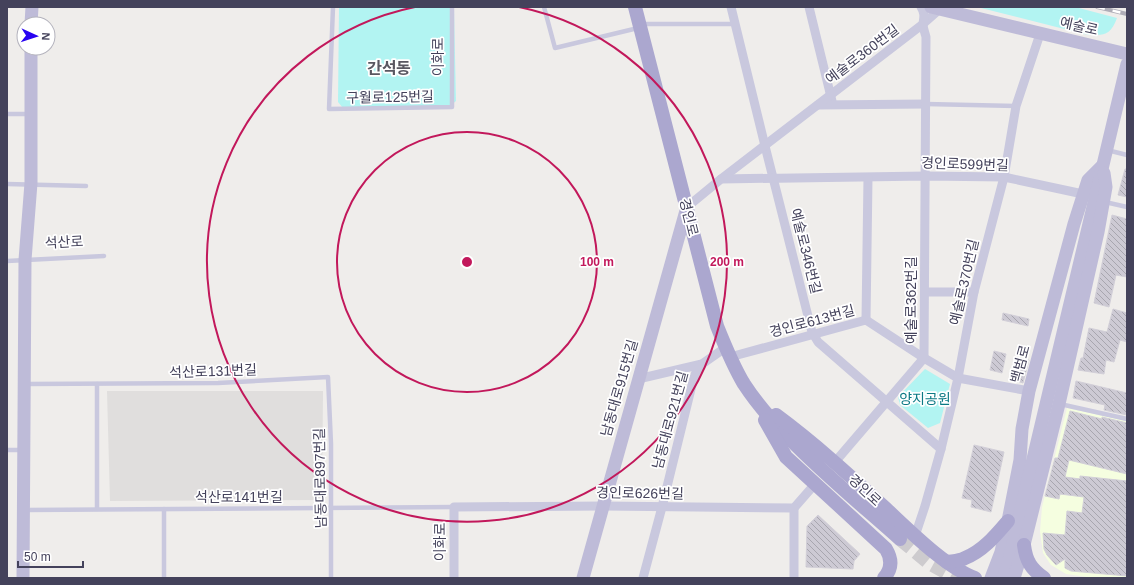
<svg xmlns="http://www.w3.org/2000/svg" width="1134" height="585" font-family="Arial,'Noto Sans KR',sans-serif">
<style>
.commercial{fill:#f5fee0}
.education{fill:#e0dedd}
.green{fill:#b2f4f2}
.building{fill:url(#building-back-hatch);stroke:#d2cfd8}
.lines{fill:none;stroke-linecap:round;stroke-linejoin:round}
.primary-tunnel{stroke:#cdcbce;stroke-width:14;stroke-dasharray:14 7;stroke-linecap:butt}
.lane{stroke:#c9c8de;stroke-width:4.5}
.street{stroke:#c9c8de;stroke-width:9}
.secondary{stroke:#bebbd8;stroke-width:13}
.primary{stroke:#aba7cf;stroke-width:14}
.rail-casing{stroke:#afadb7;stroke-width:4}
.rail{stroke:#fff;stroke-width:2.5;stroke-dasharray:8;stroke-linecap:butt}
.ring{fill:none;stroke:#c2185b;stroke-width:2}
.labels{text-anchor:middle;stroke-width:3.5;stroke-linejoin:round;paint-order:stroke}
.street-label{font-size:14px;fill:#44425b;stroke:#fff}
.park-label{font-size:14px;fill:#0b7984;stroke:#fff}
.quarter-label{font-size:16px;font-weight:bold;fill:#595761;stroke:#fff}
.centre{fill:#c2185b;stroke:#fff;stroke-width:2}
.ring-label{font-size:12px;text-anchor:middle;font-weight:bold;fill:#c2185b;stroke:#fff;stroke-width:3.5;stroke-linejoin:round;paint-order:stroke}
</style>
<defs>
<pattern id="building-back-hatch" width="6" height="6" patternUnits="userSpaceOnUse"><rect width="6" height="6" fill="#cdcad4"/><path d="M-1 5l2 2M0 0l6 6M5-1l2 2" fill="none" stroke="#a8a6af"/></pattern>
</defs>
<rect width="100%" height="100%" fill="#efedeb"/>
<polygon class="commercial" points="1067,408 1127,421 1127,578 1094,578 1066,574 1051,565 1043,553 1040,531 1042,507"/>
<polygon class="education" points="107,391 323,391 322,500 110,501"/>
<g class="green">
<polygon points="339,7 452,7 454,10 456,101 450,106 343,108 338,102"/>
<path d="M977,7H1075L1117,18C1110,37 1102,36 1084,34Z"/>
<polygon points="925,369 950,384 940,423 928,428 900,405 898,397"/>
</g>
<g class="building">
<polygon points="1125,169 1127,169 1127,197 1118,195"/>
<polygon points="1112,215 1127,219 1127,277 1116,275 1109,307 1094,303"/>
<polygon points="1113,309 1127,313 1127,342 1120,340 1114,362 1106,360 1104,374 1078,370 1081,358 1083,358 1089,328 1107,332"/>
<polygon points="1003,313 1029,319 1028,326 1002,320"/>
<polygon points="994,351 1006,354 1002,373 990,370"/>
<polygon points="1020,358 1029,360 1023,383 1014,380"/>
<polygon points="1076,381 1127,393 1127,415 1104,410 1105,405 1073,398"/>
<polygon points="1070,411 1102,419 1102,417 1127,423 1127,474 1069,460 1065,477 1080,479 1080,476 1127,481 1127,576 1071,571 1065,568 1065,559 1056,565 1047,555 1044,549 1043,533 1065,535 1067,511 1082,513 1084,497 1060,494 1059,499 1045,496 1055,458 1058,458"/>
<polygon points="974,445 1004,452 991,512 971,507 972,500 962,498"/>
<polygon points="818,515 860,554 854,561 853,569 806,567 807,526"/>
</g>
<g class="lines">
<polyline class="primary-tunnel" points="900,539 929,563 956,578"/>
<g class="lane">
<polyline points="333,7 329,109 452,107 452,7"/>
<polyline points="544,7 555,48 638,28"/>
<polyline points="642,24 734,24"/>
<polyline points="926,104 1016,106"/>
<polyline points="7,114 29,114"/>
<polyline points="1107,150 1127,155"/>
<polyline points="7,184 86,186"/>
<polyline points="1105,202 1127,207"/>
<polyline points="7,261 104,256"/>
<polyline points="26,384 218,383 328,377 331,444 331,578"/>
<polyline points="1060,404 1127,419"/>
<polyline points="7,450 22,450"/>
<polyline points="97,509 97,384"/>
<polyline points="164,509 164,578"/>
<polyline points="26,510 454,507"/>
</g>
<g class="street">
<polyline points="731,7 765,146 812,332 818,342 941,449"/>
<polyline points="809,7 832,101"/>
<polyline points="818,105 926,104"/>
<polyline points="721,179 923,24 940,9"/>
<polyline points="687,207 721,179 926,176 1004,177 1083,194"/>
<polyline points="925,292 974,292"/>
<polyline points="866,320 868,178"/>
<polyline points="730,357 866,320 924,358 958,378 1029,391"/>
<polyline points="638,379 702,364 725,348"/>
<path d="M835,462L924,358L926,37C925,33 923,28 923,24C924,17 925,13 921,7"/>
<polyline points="915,536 925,506 941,449 958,378 974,292 1004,177 1016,106 1040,34"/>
<polyline points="454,578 454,507 603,506 794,508 815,484"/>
<polyline points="643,578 662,507 693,381 696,372 702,364"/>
<polyline points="794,578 794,508"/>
</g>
<g class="secondary">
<polyline points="931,7 1127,54"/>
<polyline points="31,24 32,7"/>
<polyline points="23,578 25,260 31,183 31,48"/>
<polyline points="583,578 687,207"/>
<polyline points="991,578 1001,552 1008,521 1020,460 1022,429 1029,391 1074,224 1088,180 1102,166"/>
<polyline points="1003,578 1008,564 1127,64"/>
<polyline points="1014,578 1024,545 1059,404 1098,232 1106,187 1104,173"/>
</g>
<g class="primary">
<path d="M635,7L717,326C725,346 733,366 744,384C757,404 773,422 789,438C824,474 863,506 900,539"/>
<path d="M776,415C814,443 849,475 884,507C908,529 945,567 975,578"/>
<path d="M765,420L786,457L886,549C892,559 892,569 884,578"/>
<path d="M1024,545C1026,561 1031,569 1044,578"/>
<path d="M947,562C953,561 960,561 965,558C983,551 996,535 1008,521"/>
</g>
<g class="rail-casing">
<polyline id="rail" points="1097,7 1127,14"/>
</g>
<use href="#rail" class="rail"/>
</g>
<g class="ring">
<circle cx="467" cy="262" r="130"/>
<path d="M519 7A260 260 0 1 1 415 7"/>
</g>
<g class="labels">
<g class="street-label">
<text transform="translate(1079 26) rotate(13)" y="5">예술로</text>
<text transform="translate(862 54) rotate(-37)" y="5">예술로360번길</text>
<text transform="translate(438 57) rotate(-90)" y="5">이화로</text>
<text transform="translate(390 97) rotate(-1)" y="5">구월로125번길</text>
<text transform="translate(965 164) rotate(2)" y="5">경인로599번길</text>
<text transform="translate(689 217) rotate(76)" y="5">경인로</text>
<text transform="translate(64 242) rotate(-3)" y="5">석산로</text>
<text transform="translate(806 251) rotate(76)" y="5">예술로346번길</text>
<text transform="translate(964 282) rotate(-77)" y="5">예술로370번길</text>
<text transform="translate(911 300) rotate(-90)" y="5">예술로362번길</text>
<text transform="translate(812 321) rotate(-15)" y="5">경인로613번길</text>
<text transform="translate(1020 364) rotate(-75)" y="5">백범로</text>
<text transform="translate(213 371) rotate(-2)" y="5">석산로131번길</text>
<text transform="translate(619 388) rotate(-74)" y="5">남동대로915번길</text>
<text transform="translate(670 420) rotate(-75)" y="5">남동대로921번길</text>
<text transform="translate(320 478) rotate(-91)" y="5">남동대로897번길</text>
<text transform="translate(865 490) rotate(43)" y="5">경인로</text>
<text transform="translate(640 493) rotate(1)" y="5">경인로626번길</text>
<text x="239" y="502">석산로141번길</text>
<text transform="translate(440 542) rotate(-90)" y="5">이화로</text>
</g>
<g class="park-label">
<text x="925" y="404">양지공원</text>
</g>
<g class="quarter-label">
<text x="389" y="74">간석동</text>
</g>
</g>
<circle cx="467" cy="262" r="6" class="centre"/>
<g class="ring-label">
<text x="597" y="266">100 m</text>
<text x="727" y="266">200 m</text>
</g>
<rect width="1134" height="585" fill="none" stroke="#44425b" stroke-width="16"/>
<g transform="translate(36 36) rotate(93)"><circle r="19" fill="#ffffff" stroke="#b4b3bd"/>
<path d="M0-3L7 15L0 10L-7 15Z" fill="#2803f1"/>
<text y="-6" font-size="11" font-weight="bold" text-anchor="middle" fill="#44425b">N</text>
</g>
<path d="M18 561v6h65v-6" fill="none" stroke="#44425b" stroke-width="2"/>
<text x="24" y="561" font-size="12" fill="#44425b" stroke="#ffffff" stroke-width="3" paint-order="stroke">50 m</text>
</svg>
